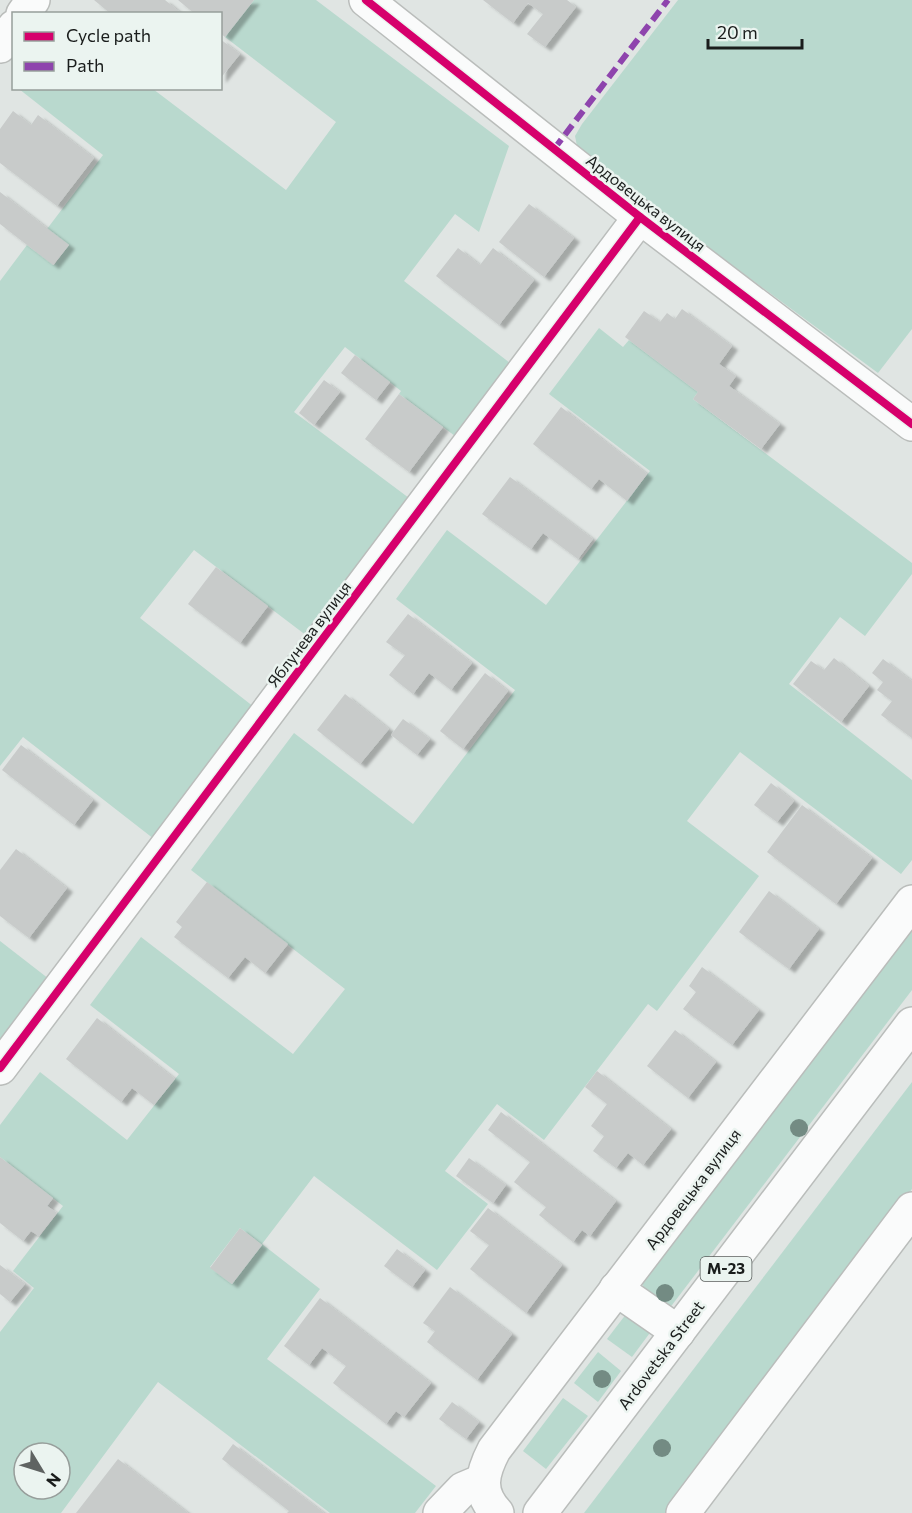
<svg xmlns="http://www.w3.org/2000/svg" width="912" height="1513" font-family="Commissioner,sans-serif">
<style>
.green{fill:#b9d9ce;fill-rule:evenodd}
.building{fill:#c8cbca;filter:url(#shadow)}
.lines{fill:none;stroke-linecap:round;stroke-linejoin:round}
.minor-casing{stroke:#babdbb;stroke-width:36}
.highway-casing{stroke:#babdbb;stroke-width:36}
.minor{stroke:#fafbfb;stroke-width:33}
.highway{stroke:#fafbfb;stroke-width:33}
.quiet{stroke:#8e44ad;stroke-width:6;stroke-dasharray:12 6;stroke-linecap:butt}
.cycleway-casing{stroke:#ebf4f0;stroke-width:11}
.cycleway{stroke:#d6006c;stroke-width:8}
.tree{fill:#738b83}
.labels{text-anchor:middle;stroke-width:5;stroke-linejoin:round;paint-order:stroke}
.shield{fill:#ebf4f0;stroke:#595e5c;stroke-width:1.5}
.shield-label{font-size:15px;font-weight:bold;fill:#1a1d1c}
.street-label{font-size:16px;fill:#1a1d1c;stroke:#ebf4f0}
</style>
<defs>
<filter id="shadow"><feDropShadow dx="6" dy="4" stdDeviation="1.5" flood-color="#0004"/></filter>
</defs>
<rect width="100%" height="100%" fill="#e0e5e3"/>
<g class="green">
<polygon points="254,0 316,0 509,146 479,232 455,214 404,281 510,363 455,436 399,394 401,391 345,347 294,412 409,498 307,636 194,550 140,618 254,707 154,839 23,737 0,766 0,281 27,245 54,265 69,245 47,229 103,155 19,89 153,89 286,190 336,122 225,37"/>
<polygon points="678,0 912,0 912,329 878,373 578,151 575,136 582,124"/>
<path d="M599,328L623,347L629,340L698,392L693,399L912,563V574L865,636L840,617L789,684L912,780V860L901,874L740,752L687,821L759,876L657,1011L648,1004L544,1140L497,1104L445,1171L488,1204L437,1270L314,1176L262,1244L320,1289L267,1359L436,1486L415,1513H330L158,1382L61,1513H0V1332L34,1288L13,1271L63,1206L0,1157V1125L40,1072L127,1140L179,1074L90,1005L141,937L293,1054L345,989L191,870L294,733L413,824L515,690L396,599L447,530L546,605L650,471L549,394ZM240,1228L262,1245L232,1284L210,1267ZM24,1453H60V1489H24Z"/>
<polygon points="912,926 912,990 669,1309 644,1289 642,1281"/>
<polygon points="0,941 49,979 0,1045"/>
<polygon points="912,1082 912,1189 668,1513 584,1513"/>
<polygon points="630,1309 655,1326 632,1357 607,1339"/>
<polygon points="598,1352 621,1371 598,1402 574,1383"/>
<polygon points="563,1398 588,1416 546,1469 523,1451"/>
</g>
<g class="building">
<polygon points="94,0 165,0 182,14 111,14"/>
<polygon points="178,0 254,0 225,37 220,33 220,14 195,14"/>
<polygon points="483,0 567,0 576,7 545,47 527,34 543,14 528,3 513,23"/>
<polygon points="220,39 240,54 220,79"/>
<polygon points="13,111 31,125 38,115 94,158 57,206 0,163 0,129"/>
<polygon points="0,192 69,245 53,265 0,224"/>
<polygon points="529,204 574,238 544,277 499,242"/>
<polygon points="458,248 480,265 493,248 534,280 499,325 436,276"/>
<polygon points="682,309 732,346 719,364 736,376 729,386 780,424 761,449 693,399 698,392 625,337 644,311 660,322 667,313 675,319"/>
<polygon points="355,355 390,382 376,400 341,373"/>
<polygon points="324,380 340,392 314,425 299,413"/>
<polygon points="399,394 443,427 409,472 365,439"/>
<polygon points="561,407 647,474 627,501 599,479 591,489 533,444"/>
<polygon points="510,477 593,539 578,559 543,533 531,549 482,514"/>
<polygon points="216,567 268,606 240,643 188,604"/>
<polygon points="408,614 472,663 451,690 429,673 413,694 389,675 405,655 386,642"/>
<polygon points="834,658 869,686 841,722 793,684 811,661 824,670"/>
<polygon points="883,659 912,681 912,738 881,715 892,701 877,690 883,682 872,673"/>
<polygon points="485,673 508,691 463,749 440,731"/>
<polygon points="345,694 389,729 360,764 317,730"/>
<polygon points="403,719 430,739 417,755 391,735"/>
<polygon points="21,745 93,800 74,825 2,770"/>
<polygon points="771,783 794,801 777,822 754,805"/>
<polygon points="802,805 872,858 836,904 767,852"/>
<polygon points="16,849 67,888 29,938 0,916 0,870"/>
<polygon points="207,882 288,944 265,973 245,957 228,978 174,937 182,927 176,922"/>
<polygon points="769,891 819,929 789,969 739,932"/>
<polygon points="702,967 759,1010 732,1045 683,1009 696,992 689,986"/>
<polygon points="97,1018 175,1079 154,1105 132,1088 121,1102 66,1059"/>
<polygon points="675,1030 716,1062 688,1098 647,1066"/>
<polygon points="597,1071 671,1129 643,1165 628,1153 616,1168 593,1151 604,1136 591,1126 607,1104 585,1087"/>
<polygon points="501,1112 616,1201 590,1236 582,1230 573,1242 539,1215 546,1207 514,1182 530,1162 488,1130"/>
<polygon points="0,1157 53,1198 47,1206 57,1213 39,1236 31,1231 23,1241 0,1223"/>
<polygon points="469,1158 506,1185 493,1203 456,1176"/>
<polygon points="488,1208 562,1265 526,1313 470,1269 489,1245 470,1231"/>
<polygon points="240,1228 262,1245 232,1284 210,1268"/>
<polygon points="397,1249 425,1270 412,1287 384,1266"/>
<polygon points="0,1265 25,1284 10,1302 0,1294"/>
<polygon points="450,1287 512,1334 477,1380 427,1342 435,1331 423,1323"/>
<polygon points="320,1298 431,1383 404,1417 396,1411 386,1424 333,1383 346,1366 322,1348 309,1365 284,1346"/>
<polygon points="452,1402 479,1422 466,1439 439,1419"/>
<polygon points="233,1444 324,1513 287,1513 289,1511 222,1459"/>
<polygon points="118,1459 188,1513 76,1513"/>
</g>
<g class="lines">
<g class="minor-casing">
<g id="minor">
<polyline points="366,0 640,217 912,424"/>
<polyline points="23,14 33,0"/>
<polyline points="0,46 14,27"/>
<polyline points="0,1068 640,217"/>
<polyline points="616,1289 678,1332"/>
<polyline points="440,1513 463,1489 482,1481"/>
<path d="M497,1513C477,1492 482,1473 494,1450L912,902"/>
<polyline points="683,1513 912,1209"/>
</g>
</g>
<g class="highway-casing">
<polyline id="highway" points="540,1513 912,1024"/>
</g>
<use href="#minor" class="minor"/>
<use href="#highway" class="highway"/>
<polyline class="quiet" points="554,149 668,0"/>
<g class="cycleway-casing">
<g id="cycleway">
<polyline points="366,0 640,217 912,424"/>
<polyline points="0,1068 640,217"/>
</g>
</g>
<use href="#cycleway" class="cycleway"/>
</g>
<g class="tree">
<circle cx="799" cy="1128" r="9"/>
<circle cx="665" cy="1293" r="9"/>
<circle cx="602" cy="1379" r="9"/>
<circle cx="662" cy="1448" r="9"/>
</g>
<g class="labels">
<rect class="shield" x="700.5" y="1257" width="51" height="24" rx="4.5"/>
<g class="shield-label">
<text x="726" y="1274">М-23</text>
</g>
<g class="street-label">
<text transform="translate(646 203) rotate(38)" y="6">Ардовецька вулиця</text>
<text transform="translate(309 634) rotate(-53)" y="6">Яблунева вулиця</text>
<text transform="translate(693 1189) rotate(-53)" y="6">Ардовецька вулиця</text>
<text transform="translate(661 1355) rotate(-53)" y="6">Ardovetska Street</text>
</g>
</g>
<rect x="12" y="12" width="210" height="78" fill="#ebf4f0" stroke="#979e9b" stroke-width="1.5"/>
<rect x="24" y="32" width="30" height="9" fill="#d6006c" stroke="#979e9b" stroke-width="1.5"/>
<text x="66" y="42" font-size="18" fill="#1a1d1c">Cycle path</text>
<rect x="24" y="62" width="30" height="9" fill="#8e44ad" stroke="#979e9b" stroke-width="1.5"/>
<text x="66" y="72" font-size="18" fill="#1a1d1c">Path</text>
<g transform="translate(42 1471) rotate(128)"><circle r="28" fill="#ebf4f0" stroke="#979e9b" stroke-width="1.5"/>
<path d="M0-4.5L10 22L0 15L-10 22Z" fill="#5f6362"/>
<text y="-9" font-size="16" font-weight="bold" text-anchor="middle" fill="#1a1d1c">N</text>
</g>
<path d="M708 39v9h94v-9" fill="none" stroke="#1a1d1c" stroke-width="3"/>
<text x="717" y="39" font-size="18" fill="#1a1d1c" stroke="#ebf4f0" stroke-width="4.5" paint-order="stroke">20 m</text>
</svg>
